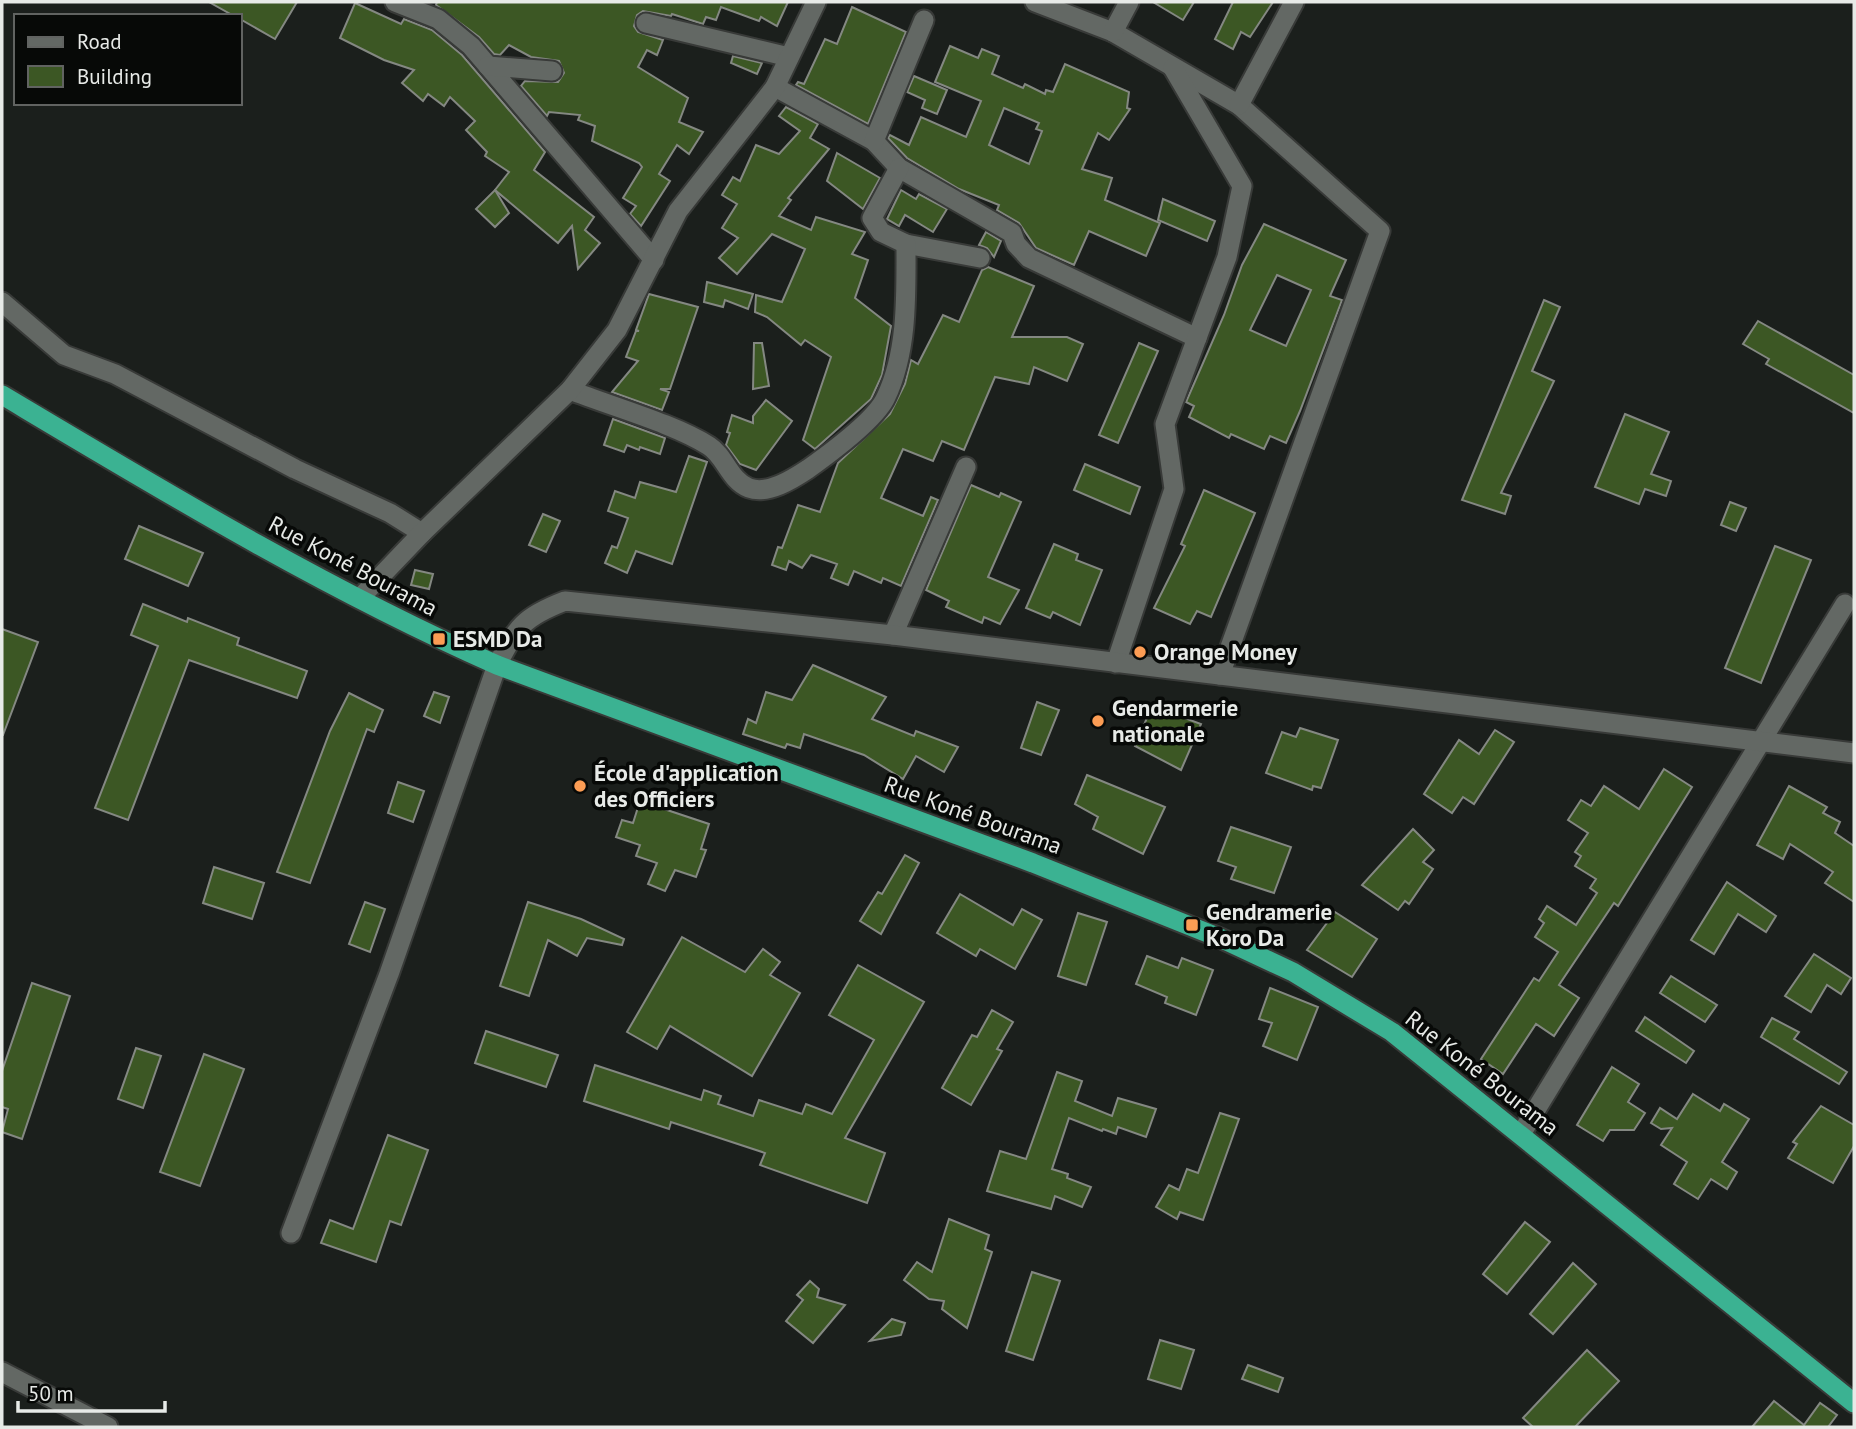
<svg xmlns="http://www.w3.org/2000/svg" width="1856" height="1429" font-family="'PT Sans',sans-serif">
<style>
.building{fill:#3c5724;stroke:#848882;stroke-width:2;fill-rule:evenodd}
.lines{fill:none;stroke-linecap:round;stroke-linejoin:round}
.minor-casing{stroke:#383a38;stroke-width:23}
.tertiary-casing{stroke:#383a38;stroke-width:23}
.trunk-casing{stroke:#383a38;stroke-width:23}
.minor{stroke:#636864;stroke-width:19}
.tertiary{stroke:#636864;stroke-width:19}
.trunk{stroke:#3bb292;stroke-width:19}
.poi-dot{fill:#fc9d54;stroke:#070907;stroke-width:2.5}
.labels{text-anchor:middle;stroke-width:7;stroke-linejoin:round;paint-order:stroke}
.street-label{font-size:23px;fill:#e7eae7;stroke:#070907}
.poi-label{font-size:23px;font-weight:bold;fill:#e7eae7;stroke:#070907;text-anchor:start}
</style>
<rect width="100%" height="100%" fill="#1b1f1c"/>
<g class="building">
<polygon points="209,2 297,2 275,39 240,19 240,16 234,16"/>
<polygon points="437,2 788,2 777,26 761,17 759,21 721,7 716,20 706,17 703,24 672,14 671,16 643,11 637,15 634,26 638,32 663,40 657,55 647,50 638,67 688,98 679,122 703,132 689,154 677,145 659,174 670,181 641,226 630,214 636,206 623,198 642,167 639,163 592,141 595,126 578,120 580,115 549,112 547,116 521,86 525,81 558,82 564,73 559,61 531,57 509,45 500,55 494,54 479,37 436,5"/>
<polygon points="1153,2 1194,2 1183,20"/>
<polygon points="1233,2 1273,2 1250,37 1241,32 1233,49 1215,39"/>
<polygon points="355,3 401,24 404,19 432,30 462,55 545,152 534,170 594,217 585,230 600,243 578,269 572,226 558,243 495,190 509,172 485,156 487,152 466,130 475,121 450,97 444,106 428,94 423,101 402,83 414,70 384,60 340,38"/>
<polygon points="852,7 906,32 868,124 796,85 798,82 804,84 825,39 837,44"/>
<path d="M950,46L978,58L982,49L999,56L992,74L1023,88L1025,84L1045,94L1046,90L1053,92L1065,64L1129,92L1127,108L1130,109L1109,140L1098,133L1082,169L1112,178L1105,200L1160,223L1146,256L1089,231L1074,265L1036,248L1019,223L997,210L999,205L959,189L907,158L888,138L890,135L909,145L921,117L966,137L981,101L935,82ZM1004,108L1039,123L1036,129L1042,131L1029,164L989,145Z"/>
<polygon points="733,56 762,63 757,74 731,63"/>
<polygon points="914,76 947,90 937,114 922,108 925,100 907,92"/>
<polygon points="786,107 818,124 810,138 829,149 788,198 791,200 779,216 811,230 816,217 865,232 852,254 868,260 855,298 891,326 882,375 871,399 815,449 803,440 831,357 805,340 801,345 767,317 755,312 756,295 782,302 805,249 772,234 737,274 719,258 738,238 722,228 737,204 722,195 733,177 740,181 756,145 779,154 800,131 779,116"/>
<polygon points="837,153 880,178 863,209 827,181"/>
<polygon points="495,190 509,213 495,227 476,209"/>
<polygon points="901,190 916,199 919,194 947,209 933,232 905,215 899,226 887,219"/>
<polygon points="1163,199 1215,221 1207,241 1158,220"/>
<path d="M1264,224L1346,260L1330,296L1342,300L1300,411L1286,443L1270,436L1264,449L1231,434L1229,438L1189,417L1194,406L1186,402L1224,315L1242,265ZM1277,275L1311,290L1286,346L1250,330Z"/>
<polygon points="986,232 1001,241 994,257 987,248 979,245"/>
<polygon points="988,267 1034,286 1012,337 1067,337 1083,344 1067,381 1034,367 1029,384 995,377 964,450 942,441 933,461 903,449 881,498 923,516 931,497 938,500 901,586 883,578 881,583 854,571 848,585 831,578 837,564 811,555 802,568 789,561 786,570 772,565 778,547 782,548 798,505 820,512 838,463 890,414 905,384 911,360 918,364 943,315 959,322 982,270"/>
<polygon points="707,282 753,294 748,309 725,300 723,307 704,302"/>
<polygon points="649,294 698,307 670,389 660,389 669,392 662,410 612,392 638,361 626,357 636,331 639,331 636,330"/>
<polygon points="1544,300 1560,307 1532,371 1554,381 1501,493 1511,496 1505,514 1462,500"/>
<polygon points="1758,321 1854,375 1854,413 1766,364 1769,359 1743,344"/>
<polygon points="754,343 762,343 769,386 753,389"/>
<polygon points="1139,343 1158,351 1118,443 1099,435"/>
<polygon points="766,400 792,421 756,470 740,464 726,445 730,433 727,432 732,415 753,423 753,416"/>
<polygon points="1625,414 1669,432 1651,474 1671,481 1666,496 1645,489 1639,504 1595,487"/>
<polygon points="613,419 665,438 660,454 640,447 639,450 627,445 624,452 604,445"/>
<polygon points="689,456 707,462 672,564 636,551 627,573 605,563 612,546 617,548 628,518 608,511 615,491 635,498 640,482 676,492"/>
<polygon points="1085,464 1140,487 1130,514 1074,490"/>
<polygon points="971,485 999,497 1001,493 1021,502 988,577 1019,590 1000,624 984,617 982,623 946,607 949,601 926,590"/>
<polygon points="1204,490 1255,513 1211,617 1197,611 1190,624 1154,608 1185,546 1181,544"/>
<polygon points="1730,502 1746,508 1736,531 1721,525"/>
<polygon points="543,514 560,521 546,552 529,545"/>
<polygon points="139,526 203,553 188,586 125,559"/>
<polygon points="1054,544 1078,554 1076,560 1102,570 1080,625 1053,612 1050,618 1026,608"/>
<polygon points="1775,546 1811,560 1761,683 1725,668"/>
<polygon points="415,570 433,574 429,589 411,585"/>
<polygon points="143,604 187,622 188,618 239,638 237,645 307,671 297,698 189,660 128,820 95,808 158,646 131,635"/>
<polygon points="2,629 38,642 3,735 2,735"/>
<polygon points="813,665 886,697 872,719 914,736 916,731 958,747 944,772 916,756 903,779 864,755 804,734 800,748 787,744 785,748 743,734 748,719 756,723 766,692 792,700"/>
<polygon points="434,692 449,697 440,723 424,716"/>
<polygon points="349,693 383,710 374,732 367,729 310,883 277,872 330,731"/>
<polygon points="1037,702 1059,710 1041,755 1021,748"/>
<polygon points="1152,706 1201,724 1181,770 1135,746"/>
<polygon points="1300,728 1338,740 1321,788 1313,786 1312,790 1266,773 1282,732 1296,737"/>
<polygon points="1495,730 1514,742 1474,804 1463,797 1452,813 1424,794 1459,740 1479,754"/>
<polygon points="1664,769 1692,787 1618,906 1614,903 1559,985 1579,998 1554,1036 1536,1024 1503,1074 1481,1059 1534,978 1539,981 1558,952 1535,937 1544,923 1539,919 1547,906 1576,925 1597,893 1590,888 1596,879 1575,866 1581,856 1575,852 1588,833 1568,820 1581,800 1591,806 1604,786 1639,809"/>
<polygon points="1087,775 1165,807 1143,854 1093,829 1098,817 1075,804"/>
<polygon points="398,782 424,791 413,822 388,813"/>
<polygon points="1789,786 1827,807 1823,813 1840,822 1835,833 1854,846 1854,902 1825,883 1833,872 1790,844 1783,859 1757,845"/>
<polygon points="640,801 709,824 701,849 706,850 696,877 675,870 665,891 648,884 657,863 636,856 640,845 616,837 622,820 633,823"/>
<polygon points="1231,827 1291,847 1274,893 1231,879 1236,867 1218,861"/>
<polygon points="1413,829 1434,850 1423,862 1433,869 1409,904 1405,901 1398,910 1362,885"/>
<polygon points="905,855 919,863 881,934 860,921 878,892 882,894"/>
<polygon points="214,867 264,883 252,919 203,903"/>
<polygon points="1727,882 1776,916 1766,932 1738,914 1714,954 1691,940"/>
<polygon points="960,894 1013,925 1022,909 1042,920 1015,969 980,949 976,956 937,933"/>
<polygon points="365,902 385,909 370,952 349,944"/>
<polygon points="528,902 581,919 624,939 622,945 587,938 577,956 548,940 529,996 500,986"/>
<polygon points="1335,912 1377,939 1352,977 1307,950"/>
<polygon points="1078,913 1107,922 1086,985 1058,976"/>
<polygon points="682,937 745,972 763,949 780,962 770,975 800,993 752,1076 670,1026 657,1049 627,1032"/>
<polygon points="1814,954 1851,978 1841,994 1827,985 1811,1012 1785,996"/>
<polygon points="1147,956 1178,968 1182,958 1213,970 1196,1015 1165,1003 1167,997 1136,984"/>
<polygon points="858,965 924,1002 845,1138 885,1153 867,1203 760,1165 765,1153 671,1122 669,1129 584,1101 595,1065 701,1100 704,1090 721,1096 718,1104 753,1116 759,1100 802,1114 806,1104 832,1114 874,1040 829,1015"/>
<polygon points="1671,976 1717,1005 1705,1022 1660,993"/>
<polygon points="32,983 70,996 22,1139 2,1132 8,1109 2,1107 2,1071"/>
<polygon points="1270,988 1318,1007 1297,1060 1263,1046 1272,1023 1259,1019"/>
<polygon points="992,1010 1013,1022 997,1049 1002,1051 971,1105 942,1088 972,1035 977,1037"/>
<polygon points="1645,1017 1694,1051 1686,1063 1636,1031"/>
<polygon points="1772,1018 1799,1032 1794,1039 1847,1072 1839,1084 1761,1037"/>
<polygon points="486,1031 558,1055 546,1087 475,1063"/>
<polygon points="136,1048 161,1056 143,1108 118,1099"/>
<polygon points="204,1054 244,1069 200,1186 160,1172"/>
<polygon points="1612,1067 1639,1084 1628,1102 1645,1113 1634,1130 1610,1130 1603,1141 1577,1125"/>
<polygon points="1057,1072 1082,1081 1075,1101 1112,1116 1118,1098 1156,1109 1146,1137 1118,1127 1116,1134 1103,1129 1102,1131 1069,1118 1052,1169 1068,1174 1067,1178 1091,1187 1082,1207 1055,1196 1051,1209 987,1191 1000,1151 1026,1159"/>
<polygon points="1693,1094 1720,1111 1724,1104 1749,1119 1722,1162 1737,1172 1727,1189 1711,1179 1698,1199 1674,1184 1687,1162 1661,1145 1672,1128 1661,1129 1651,1123 1660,1108 1677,1119"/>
<polygon points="1821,1106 1854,1125 1854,1146 1833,1183 1788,1158 1797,1144 1793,1142"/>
<polygon points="1220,1113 1239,1119 1203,1220 1180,1212 1177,1219 1156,1207 1169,1185 1179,1190 1187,1169 1198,1173"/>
<polygon points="388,1135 428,1150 401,1225 390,1221 376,1262 321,1243 330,1220 353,1229"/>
<polygon points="949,1219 989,1235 985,1249 992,1252 967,1328 942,1309 944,1301 929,1299 904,1280 917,1262 932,1272"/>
<polygon points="1525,1222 1550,1242 1507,1294 1483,1274"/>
<polygon points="1573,1263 1596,1284 1553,1334 1530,1314"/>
<polygon points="1032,1272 1060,1281 1033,1360 1006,1351"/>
<polygon points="810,1281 819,1289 817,1297 845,1305 813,1343 786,1321 803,1300 797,1295"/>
<polygon points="892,1319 905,1323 901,1335 870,1341"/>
<polygon points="1160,1340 1194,1350 1181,1389 1148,1379"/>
<polygon points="1587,1350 1619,1381 1575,1427 1533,1427 1523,1418"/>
<polygon points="1248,1365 1283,1378 1278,1392 1242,1379"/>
<polygon points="1774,1401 1804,1425 1820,1403 1837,1415 1828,1427 1752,1427"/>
</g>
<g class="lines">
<g class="minor-casing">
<g id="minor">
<polyline points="395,2 438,19 471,46 654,260"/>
<polyline points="1035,2 1113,32 1239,105 1380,231 1220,675"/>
<polyline points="646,23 789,57"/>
<polyline points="1113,32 1129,2"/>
<polyline points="488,66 552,71"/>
<polyline points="775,87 874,141 899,168 1012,233 1016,244 1029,258 1197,338"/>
<polyline points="1239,105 1294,2"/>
<polyline points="874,141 924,20"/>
<polyline points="906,244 980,258"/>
<polyline points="2,302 64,355 115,374 295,469 390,513 422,533"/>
<path d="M570,390C610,406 675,424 709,446C725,456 730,481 749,488C768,495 793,479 808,469C829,454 876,420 886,397C908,351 906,294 906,244L881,232L872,218L899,168"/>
<polyline points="360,598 422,533 570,390 617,330 678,211 775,87 816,2"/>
<polyline points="893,635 966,467"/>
<polyline points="1116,663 1174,489 1165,424 1227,257 1242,186 1173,68"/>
<polyline points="1521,1134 1845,604"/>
<polyline points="291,1233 389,974 497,665"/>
</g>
</g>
<g class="tertiary-casing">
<g id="tertiary">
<path d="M497,665C517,627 523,617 565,601L893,635L1854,753"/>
<polyline points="2,1372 108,1427"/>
</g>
</g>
<g class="trunk-casing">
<path id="trunk" d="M2,395C163,491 325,589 497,665L1033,863L1220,938L1293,972L1392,1032L1854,1403"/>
</g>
<use href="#minor" class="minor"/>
<use href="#tertiary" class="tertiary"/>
<use href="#trunk" class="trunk"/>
</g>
<g class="poi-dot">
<rect x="432" y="632" width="14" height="14" rx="3.5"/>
<circle cx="1140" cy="652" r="7"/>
<circle cx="1098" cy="721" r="7"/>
<circle cx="580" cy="786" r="7"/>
<rect x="1185" y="918" width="14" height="14" rx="3.5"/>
</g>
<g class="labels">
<g class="street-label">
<text transform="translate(353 566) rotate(28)" y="8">Rue Koné Bourama</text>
<text transform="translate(973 815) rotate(20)" y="8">Rue Koné Bourama</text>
<text transform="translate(1482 1073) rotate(38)" y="8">Rue Koné Bourama</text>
</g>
<g class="poi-label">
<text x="453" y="647">ESMD Da</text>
<text x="1154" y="660">Orange Money</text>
<text x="1112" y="716">Gendarmerie<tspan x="1112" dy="26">nationale</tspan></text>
<text x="594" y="781">École d'application<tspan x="594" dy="26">des Officiers</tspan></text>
<text x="1206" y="920">Gendramerie<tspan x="1206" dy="26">Koro Da</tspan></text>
</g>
</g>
<rect width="1856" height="1429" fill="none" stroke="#e7eae7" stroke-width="7"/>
<rect x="14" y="14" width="228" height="91" fill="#070907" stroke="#616361" stroke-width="2"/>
<rect x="28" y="37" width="35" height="10" fill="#636864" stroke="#616361" stroke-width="2"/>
<text x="77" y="49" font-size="21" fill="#e7eae7">Road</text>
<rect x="28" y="66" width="35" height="21" fill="#3c5724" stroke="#616361" stroke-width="2"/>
<text x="77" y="84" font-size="21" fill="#e7eae7">Building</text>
<path d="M18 1401v10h147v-10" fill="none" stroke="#e7eae7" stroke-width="3.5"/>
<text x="28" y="1401" font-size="21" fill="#e7eae7" stroke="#070907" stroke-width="5" paint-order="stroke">50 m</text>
</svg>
